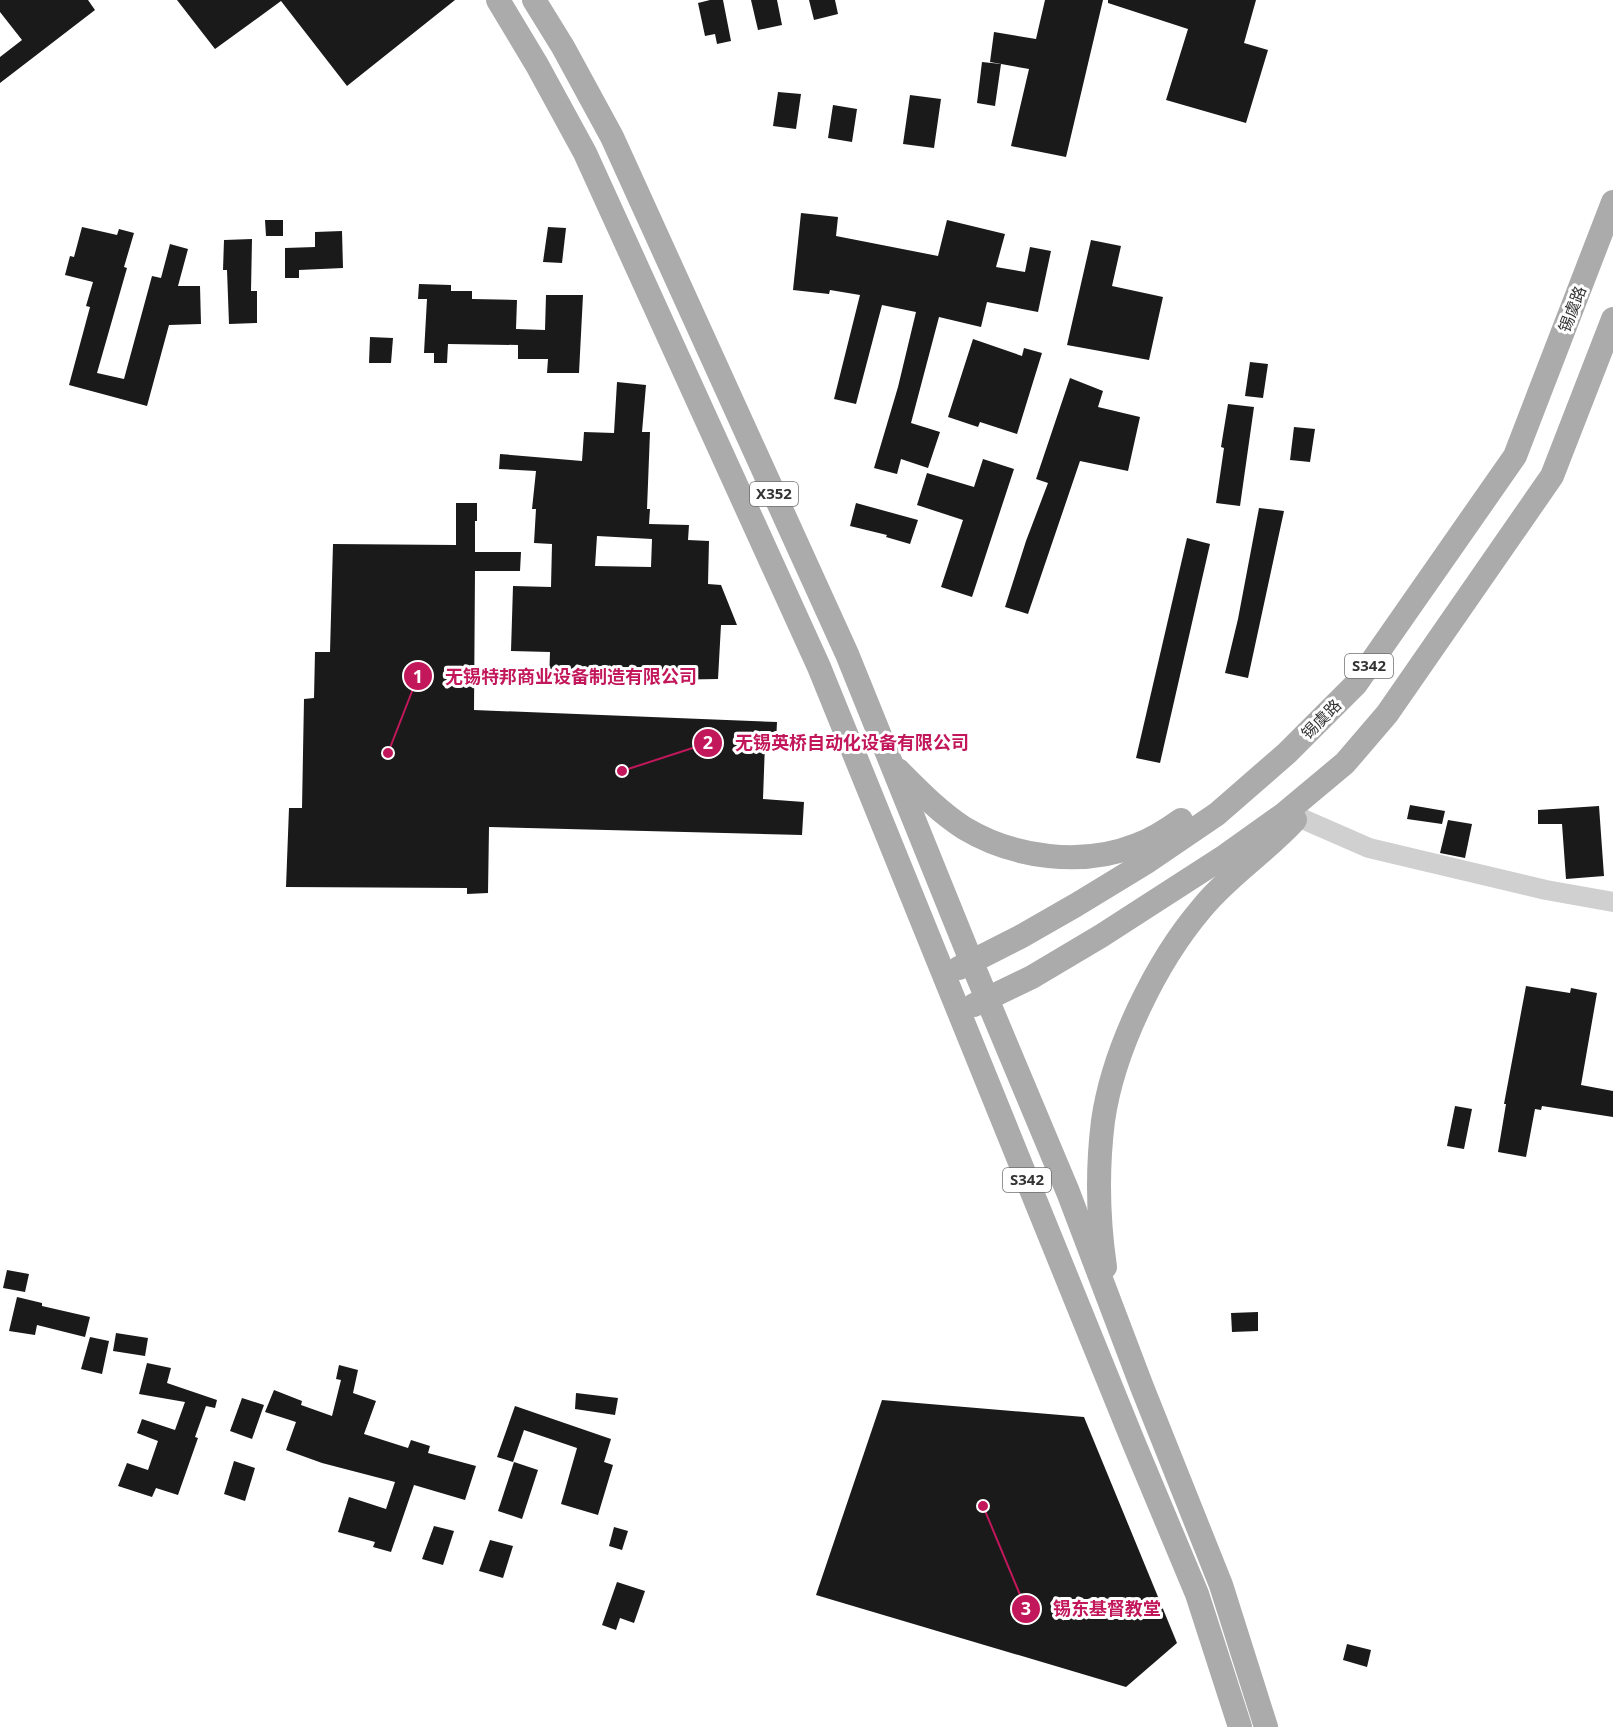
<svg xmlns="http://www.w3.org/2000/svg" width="1613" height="1727" font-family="'Noto Sans','Noto Sans SC',sans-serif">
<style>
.building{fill:#1a1a1a;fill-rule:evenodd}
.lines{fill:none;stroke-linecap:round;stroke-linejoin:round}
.minor{stroke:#d0d0d0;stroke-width:20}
.major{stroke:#ababab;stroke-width:24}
.labels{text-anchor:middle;stroke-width:6;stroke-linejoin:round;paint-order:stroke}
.shield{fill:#fff;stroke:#707070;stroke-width:1.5}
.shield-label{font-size:15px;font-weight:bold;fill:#333}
.street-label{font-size:16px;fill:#333;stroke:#fff}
.leader{fill:none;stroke:#c2185b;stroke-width:2}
.callout-dot{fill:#c2185b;stroke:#fff;stroke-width:2}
.mark-label{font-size:18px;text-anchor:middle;font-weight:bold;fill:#fff}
.callout-label{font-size:18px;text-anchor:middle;font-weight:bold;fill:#c2185b;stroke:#fff;stroke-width:6;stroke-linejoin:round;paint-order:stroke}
</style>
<rect width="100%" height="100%" fill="#fff"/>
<g class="building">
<polygon points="0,0 88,0 95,10 0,83 0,57 22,40 0,12"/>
<polygon points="177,0 455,0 347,86 281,1 215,49"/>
<polygon points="710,0 723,0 731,41 717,44 715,34 705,36 698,3"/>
<polygon points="751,0 777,0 782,25 758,30"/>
<polygon points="809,0 835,0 838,14 814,20"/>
<polygon points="1045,0 1103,0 1066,157 1011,146 1029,69 990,62 994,32 1036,39"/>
<polygon points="1108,0 1256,0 1244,43 1268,50 1246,123 1166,100 1188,29 1108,3"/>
<polygon points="982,62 1001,64 995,106 977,103"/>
<polygon points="778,92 801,94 796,129 773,126"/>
<polygon points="910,95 941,99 934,148 903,144"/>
<polygon points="833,105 857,109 852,142 828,138"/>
<polygon points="801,213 838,217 836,236 938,256 947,220 1005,234 996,267 1025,272 1030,247 1051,251 1038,312 987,302 981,327 939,317 911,423 940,432 928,468 901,459 897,474 874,468 898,387 916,312 882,305 856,404 834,399 860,295 830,290 829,294 793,290"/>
<polygon points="265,220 283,220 283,236 266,236"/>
<polygon points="82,227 117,235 119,229 134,233 124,267 127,268 97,373 124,379 152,276 161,278 170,244 188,249 178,286 200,286 201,324 169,325 147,406 69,385 90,307 86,306 93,282 65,275 70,256 74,257"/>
<polygon points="548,227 566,228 562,263 543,262"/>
<polygon points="342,231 343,268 299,270 299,278 285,278 285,248 315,247 315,232"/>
<polygon points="252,239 251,291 257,291 257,323 229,324 227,270 223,270 224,240"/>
<polygon points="1091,240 1121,246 1112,286 1163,297 1149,360 1067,345"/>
<polygon points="419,284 451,285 451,291 472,291 472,299 517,300 516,329 545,330 546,295 583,295 579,373 547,373 548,359 518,359 518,345 448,344 447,363 434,363 434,353 424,353 427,299 418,299"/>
<polygon points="370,337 393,338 391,363 369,363"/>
<polygon points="973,339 1022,356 1024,348 1042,353 1017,434 980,422 978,427 948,417"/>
<polygon points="1250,362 1268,364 1263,398 1245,396"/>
<polygon points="1070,378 1103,391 1098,407 1140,417 1128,471 1080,461 1028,614 1005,607 1026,541 1048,483 1036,479"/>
<path d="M617,382L646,385L642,432H650L647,509H650L649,524L689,525L688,540L709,541L708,584L721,585L737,625H721L718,679L549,682L550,652L511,651L513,586L551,587L552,544L534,543L536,509H532L536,471L499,469L500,454L582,461L584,432L614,433ZM597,536L652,539L651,567L595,566Z"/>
<polygon points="1228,404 1254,407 1240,506 1216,503 1224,448 1221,447"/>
<polygon points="1294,427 1315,429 1310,462 1290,460"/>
<polygon points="983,459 1014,469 972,597 941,587 963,520 917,505 927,473 974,487"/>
<polygon points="456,503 477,503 477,521 475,521 475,552 521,552 520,571 475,571 474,710 777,722 776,743 765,743 763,799 804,802 802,835 489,827 488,893 467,894 467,888 286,887 289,808 302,808 304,699 314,698 315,652 330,652 333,544 456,545"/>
<polygon points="856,503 918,520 910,544 886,537 887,535 850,526"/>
<polygon points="1259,508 1284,511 1248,678 1225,673 1238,619"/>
<polygon points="1187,538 1210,544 1160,763 1136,758"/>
<polygon points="1410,805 1445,811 1442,824 1407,819"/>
<polygon points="1599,806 1604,876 1566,879 1562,824 1538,824 1538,810"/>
<polygon points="1448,820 1472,824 1465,858 1440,853"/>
<polygon points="1526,986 1570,993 1571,988 1597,993 1581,1085 1613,1091 1613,1117 1542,1106 1541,1110 1535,1109 1526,1157 1498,1152 1506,1104 1504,1104"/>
<polygon points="1455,1106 1472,1109 1464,1149 1447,1146"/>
<polygon points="7,1270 29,1274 25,1292 3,1288"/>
<polygon points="17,1297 42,1303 42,1306 90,1317 85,1337 37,1325 35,1335 9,1331"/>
<polygon points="1258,1312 1258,1331 1232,1332 1231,1313"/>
<polygon points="116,1333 148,1338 145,1356 113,1351"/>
<polygon points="90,1337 109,1341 102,1374 81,1369"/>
<polygon points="147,1363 171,1368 167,1383 217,1400 215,1408 206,1406 195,1437 198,1438 178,1495 156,1488 152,1497 118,1486 127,1463 148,1470 158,1441 137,1433 142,1419 175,1430 185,1402 139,1394"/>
<polygon points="339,1365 358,1370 353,1393 376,1401 364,1434 408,1448 411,1440 430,1446 428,1453 476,1466 465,1500 414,1485 391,1552 373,1547 375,1542 338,1532 349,1497 386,1509 395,1482 322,1463 286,1450 296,1422 265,1412 274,1390 302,1401 301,1405 332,1416 341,1380 336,1379"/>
<polygon points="576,1393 618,1398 615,1415 575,1409"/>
<polygon points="242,1398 264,1405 252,1439 230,1431"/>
<polygon points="882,1400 1084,1417 1177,1643 1126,1687 816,1595"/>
<polygon points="515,1406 611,1439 604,1462 613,1465 598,1515 561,1504 577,1448 524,1430 513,1462 497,1457"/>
<polygon points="234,1461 255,1468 245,1501 224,1494"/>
<polygon points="514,1462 538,1470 522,1519 498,1511"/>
<polygon points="434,1526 454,1531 443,1565 422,1559"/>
<polygon points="614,1527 628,1531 622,1550 609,1546"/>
<polygon points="490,1540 513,1546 503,1578 479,1571"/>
<polygon points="617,1582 645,1591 634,1623 620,1618 616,1630 602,1625"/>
<polygon points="1347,1644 1371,1650 1367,1667 1343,1660"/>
</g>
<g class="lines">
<polyline class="minor" points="1298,817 1369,848 1546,890 1613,902"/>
<g class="major">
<polyline points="498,0 537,65 585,153 819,667 1133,1441 1197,1594 1240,1727"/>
<polyline points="534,0 563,47 612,137 847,654 972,963 1068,1192 1142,1387 1221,1585 1266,1727"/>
<path d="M898,770C918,790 939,812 964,828C1014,858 1082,867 1137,845C1153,839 1167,830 1181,820"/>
<polyline points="959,968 1020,937 1076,905 1145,863 1217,814 1287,753 1356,684 1515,456 1613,202"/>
<polyline points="974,1005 1032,977 1101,936 1225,856 1284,814 1345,763 1387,714 1552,476 1613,319"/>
<path d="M1105,1267C1098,1219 1097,1169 1103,1121C1113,1050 1156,962 1202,908C1229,875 1266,852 1295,820"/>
</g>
</g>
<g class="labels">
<g class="shield">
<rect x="750" y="482" width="48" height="24" rx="4.5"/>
<rect x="1345" y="654" width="48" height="24" rx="4.5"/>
<rect x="1003" y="1168" width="48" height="24" rx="4.5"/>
</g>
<g class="shield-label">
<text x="774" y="499">X352</text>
<text x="1369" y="671">S342</text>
<text x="1027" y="1185">S342</text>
</g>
<g class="street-label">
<text transform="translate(1572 309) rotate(-69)" y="6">锡虞路</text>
<text transform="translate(1321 719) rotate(-45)" y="6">锡虞路</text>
</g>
</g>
<path class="leader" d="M388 753L418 676M622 771L708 743M983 1506L1026 1609"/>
<g class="callout-dot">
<circle cx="388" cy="753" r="6"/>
<circle cx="622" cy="771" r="6"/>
<circle cx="983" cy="1506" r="6"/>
<circle cx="418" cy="676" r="15"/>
<circle cx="708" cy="743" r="15"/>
<circle cx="1026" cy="1609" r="15"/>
</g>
<g class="mark-label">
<text x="418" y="683">1</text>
<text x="708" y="749">2</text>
<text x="1026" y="1615">3</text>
</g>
<g class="callout-label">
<text x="571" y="683">无锡特邦商业设备制造有限公司</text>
<text x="852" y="749">无锡英桥自动化设备有限公司</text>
<text x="1107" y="1615">锡东基督教堂</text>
</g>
</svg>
